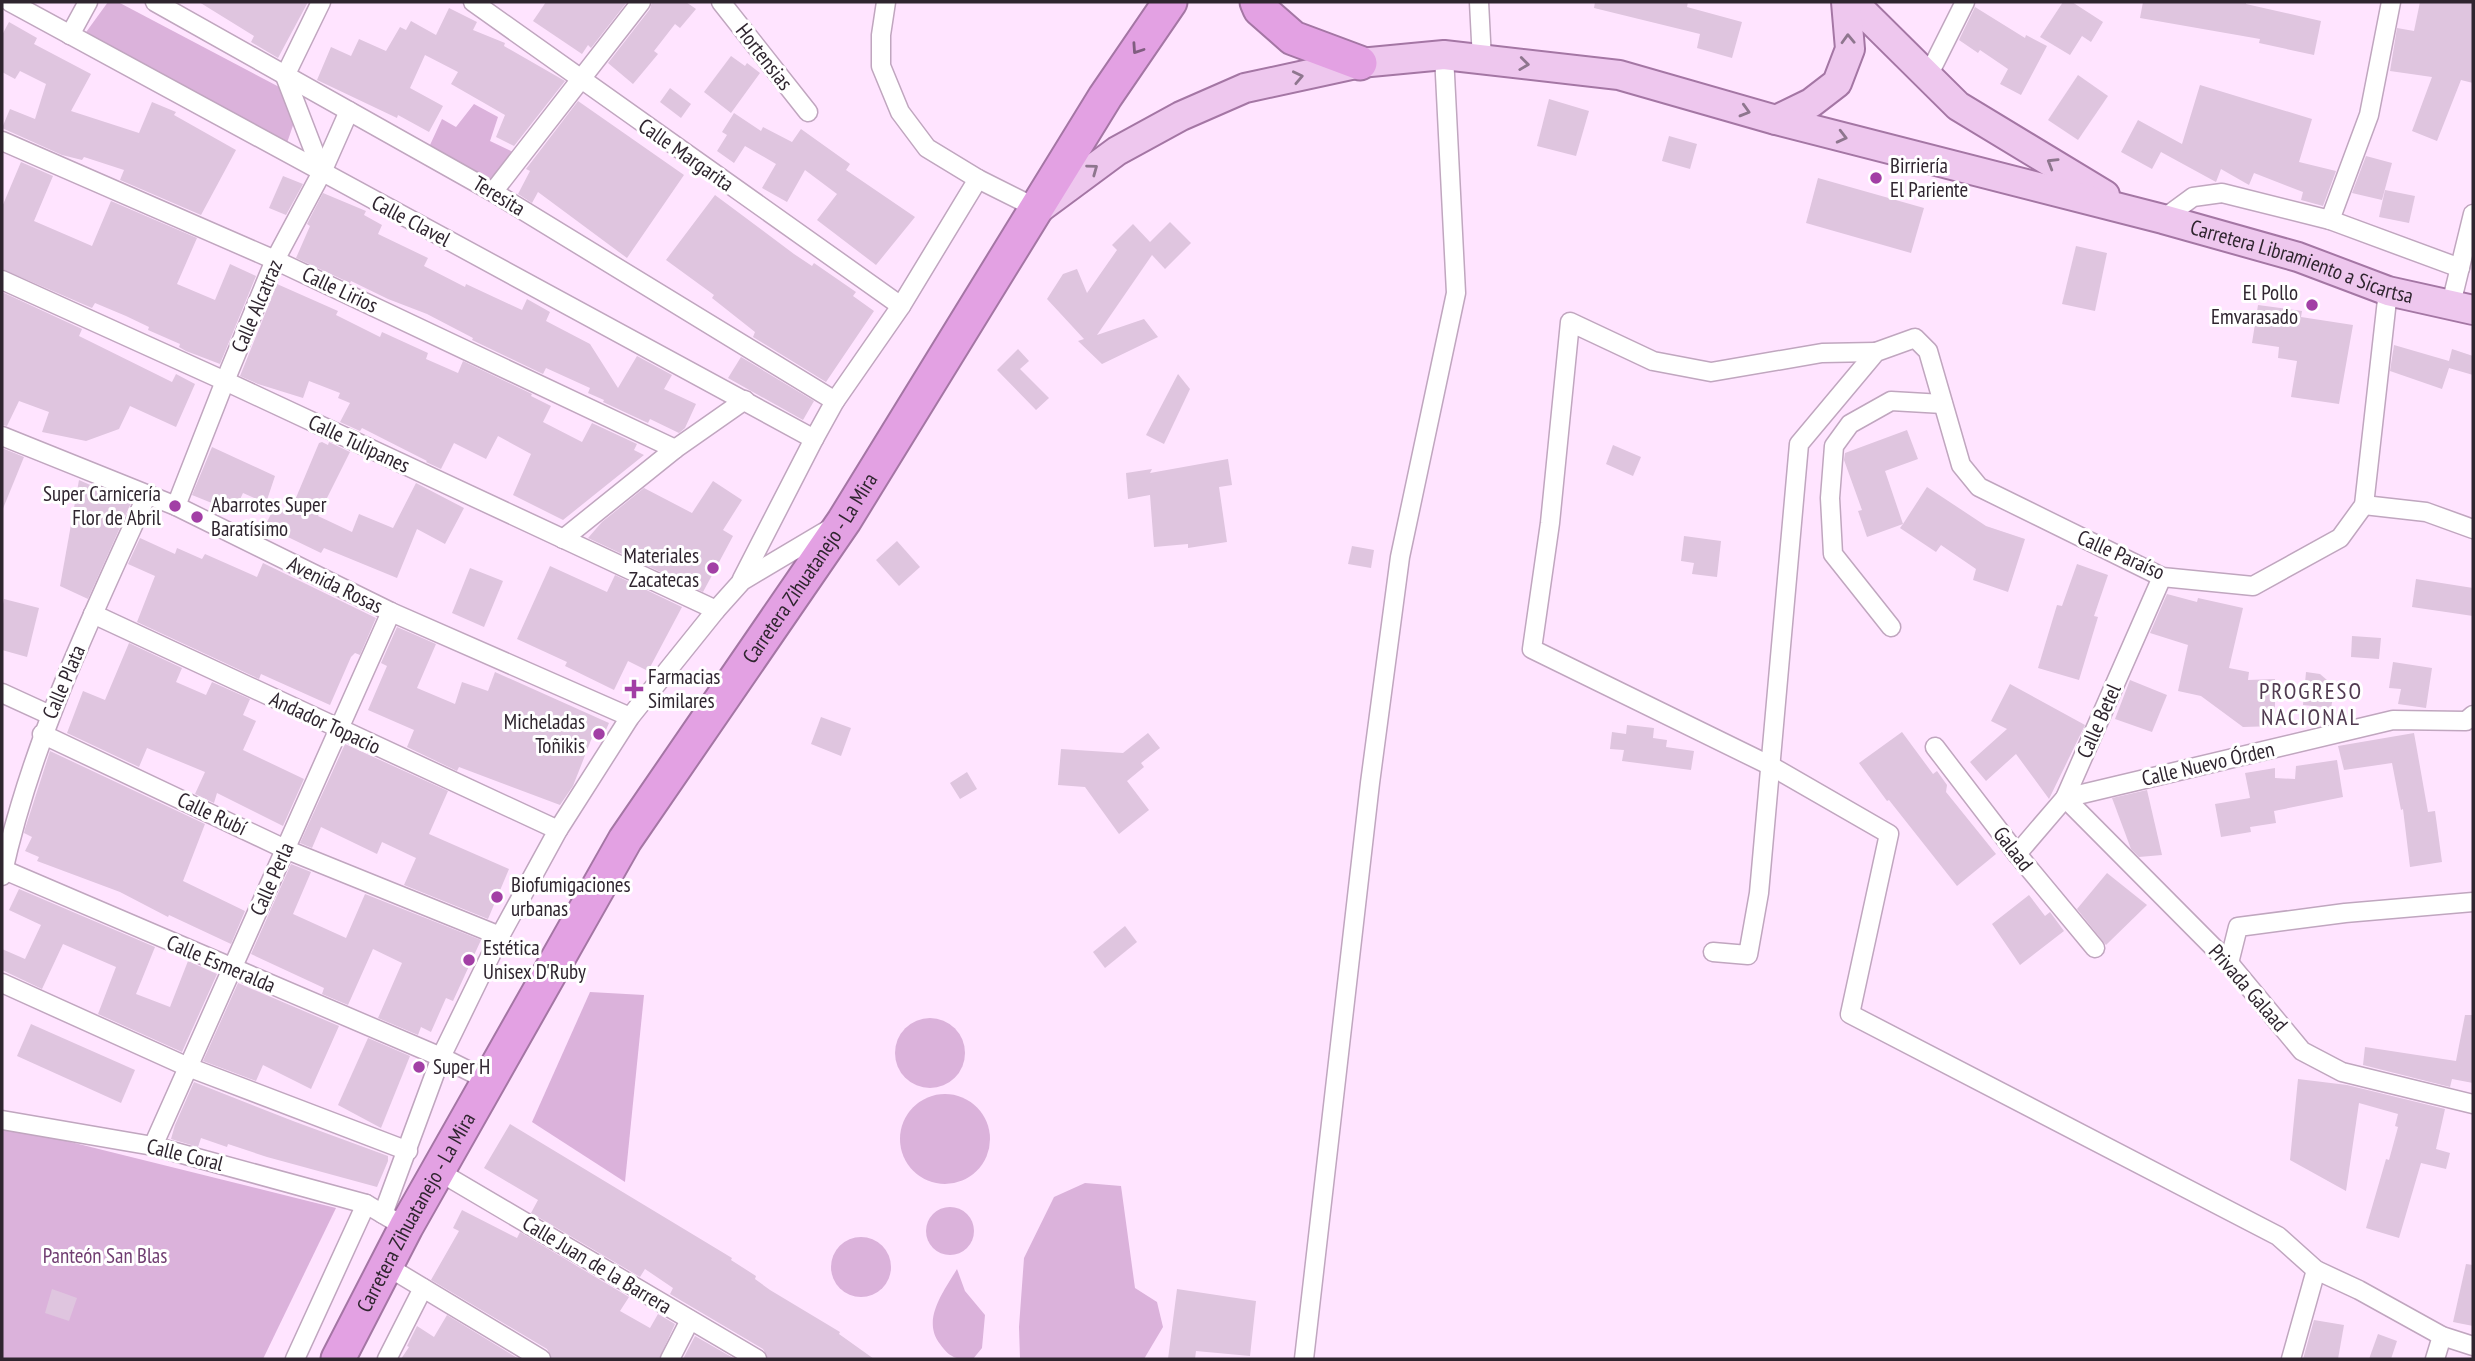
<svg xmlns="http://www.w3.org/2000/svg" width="2475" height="1361" font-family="'PT Sans Narrow',sans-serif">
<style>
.green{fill:#dbb2db}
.building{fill:#dfc5df}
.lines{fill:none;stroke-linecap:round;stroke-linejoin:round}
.street-casing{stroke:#c0a6bf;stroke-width:21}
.primary-casing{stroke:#a476a4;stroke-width:32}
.highway-casing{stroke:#a476a4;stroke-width:37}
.street{stroke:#fff;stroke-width:18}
.primary{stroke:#eec7ee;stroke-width:28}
.highway{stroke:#e3a1e3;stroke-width:33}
.oneway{stroke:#8e768e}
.oneway2{stroke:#805d80}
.poi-dot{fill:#a23fa5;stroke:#fff;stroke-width:2.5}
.labels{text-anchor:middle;stroke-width:6;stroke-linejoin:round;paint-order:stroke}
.street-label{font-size:21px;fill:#2f252f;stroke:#fff}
.poi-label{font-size:21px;fill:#2f252f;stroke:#fff;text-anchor:start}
.park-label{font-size:21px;fill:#703d71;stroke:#fff}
.neighbourhood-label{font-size:23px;letter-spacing:2px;fill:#513b51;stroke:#fff}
</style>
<rect width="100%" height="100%" fill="#ffe4ff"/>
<g class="green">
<polygon points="108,2 118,2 302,99 287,143 84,35"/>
<polygon points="474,104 498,117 490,141 513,152 489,181 430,145 442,119 456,127"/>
<polygon points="590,992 644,995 625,1182 532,1122"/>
<circle cx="930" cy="1053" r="35"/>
<circle cx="945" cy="1139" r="45"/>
<polygon points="2,1125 336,1208 263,1359 2,1359"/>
<polygon points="1085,1183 1121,1186 1135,1288 1157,1302 1163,1327 1144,1359 1020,1359 1019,1327 1024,1258 1054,1197"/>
<circle cx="950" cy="1231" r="24"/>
<circle cx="861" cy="1267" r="30"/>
<path d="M957,1269L965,1291L985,1315L982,1348L973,1359C956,1359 951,1359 940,1344C921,1320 944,1291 957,1269Z"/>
</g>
<g class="building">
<polygon points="199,2 308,2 278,58 251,42 254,36"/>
<polygon points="546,2 627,2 591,48 588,45 582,54 533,21"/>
<polygon points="652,2 686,2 696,9 680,28 675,24 654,51 658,54 633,84 608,63 650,9"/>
<polygon points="1595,2 1688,2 1687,7 1742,22 1732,58 1697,48 1700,34 1594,8"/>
<polygon points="2063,2 2072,2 2103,22 2091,42 2082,36 2070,55 2040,37"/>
<polygon points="2143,2 2246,2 2246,4 2321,21 2314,55 2259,43 2260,39 2140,18"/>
<polygon points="2420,2 2473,2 2473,83 2461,80 2437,141 2412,131 2432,77 2390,71 2397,28 2414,31"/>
<polygon points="1975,7 2025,38 2026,35 2047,46 2021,95 2000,84 2008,69 1980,50 1978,53 1959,40"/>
<polygon points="449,8 477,22 473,30 505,43 504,46 565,81 514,146 496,137 505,115 451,84 458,72 425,55 410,88 443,106 429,132 398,115 397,118 317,80 331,47 351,56 359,39 386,51 400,27 406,30 411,21 436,35"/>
<polygon points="9,22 37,38 34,44 91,74 71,111 139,133 152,102 176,112 174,115 236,150 201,215 120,180 124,170 84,157 82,160 62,155 2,128 10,109 35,119 46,84 20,71 15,79 2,72 2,35"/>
<polygon points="731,56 745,66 747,63 760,73 731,113 704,92"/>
<polygon points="2078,75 2108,96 2078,140 2048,120"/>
<polygon points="2200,85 2312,119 2299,162 2336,171 2323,206 2301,200 2303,192 2254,173 2249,185 2221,169 2216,182 2161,152 2152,169 2121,152 2138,120 2182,144"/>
<polygon points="670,88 691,104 681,118 660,102"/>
<polygon points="1549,99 1589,111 1576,156 1537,146"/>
<polygon points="578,101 684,175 627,258 538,192 532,203 518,194 530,171 526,169"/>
<polygon points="734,113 761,131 763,127 792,142 801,129 850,164 846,170 915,217 876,265 817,220 837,194 805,170 787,202 762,188 776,164 745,146 734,163 717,151 727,135 722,132"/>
<polygon points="1669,136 1697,144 1690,169 1662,161"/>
<polygon points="2366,156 2392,163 2382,200 2352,193"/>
<polygon points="21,162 53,176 34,221 92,246 111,201 197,238 177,284 215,300 230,264 256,276 220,364 186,351 179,347 180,344 148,330 149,327 126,316 95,303 92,308 2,269 2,207"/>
<polygon points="283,176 303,184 286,215 269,208"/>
<polygon points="1818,178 1924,208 1911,253 1806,223"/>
<polygon points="2385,190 2415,196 2409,223 2379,217"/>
<polygon points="323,193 366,211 364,215 382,225 378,234 428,258 424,266 465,287 466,284 522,310 527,299 550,312 546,321 590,344 618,388 637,356 672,375 664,389 696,404 685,428 679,433 650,419 648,423 603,402 604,400 588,393 590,388 546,368 543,374 472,340 473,338 427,314 388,299 351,281 350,283 296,258 310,226 307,224"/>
<polygon points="715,195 794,254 812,266 814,263 856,292 853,296 874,311 826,382 753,337 755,332 712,298 714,295 666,260"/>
<polygon points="1170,222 1191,243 1165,269 1152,255 1097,335 1144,319 1158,337 1102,364 1078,341 1084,339 1047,299 1063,274 1077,269 1087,293 1117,250 1112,245 1133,224 1150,242"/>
<polygon points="2076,246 2107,253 2095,311 2062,304"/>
<polygon points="277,284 338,311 336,315 380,337 382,332 428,353 426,359 458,373 463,361 532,394 531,396 551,406 543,422 582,442 592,423 637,444 634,450 644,455 563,520 513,495 531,454 498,436 486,459 454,443 441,469 426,462 427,461 362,428 360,431 340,422 350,403 338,398 340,393 309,381 303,398 258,384 240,376"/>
<polygon points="2,292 82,329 79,336 172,382 176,374 195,384 176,427 130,406 119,429 86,441 42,432 49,412 19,401 7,426 2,425"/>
<polygon points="2258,305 2302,311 2301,317 2353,325 2339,404 2291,397 2297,361 2278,358 2279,347 2252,343"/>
<polygon points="2394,345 2449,361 2452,349 2473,356 2473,375 2449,368 2442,389 2390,371"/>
<polygon points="1018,349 1029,361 1020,369 1049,398 1036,410 997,370"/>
<polygon points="741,357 814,401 803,420 728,378"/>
<polygon points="1178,374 1190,389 1164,444 1146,435"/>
<polygon points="1907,430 1918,459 1885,471 1903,524 1927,487 1986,526 2025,539 2008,592 1973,580 1976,569 1941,545 1936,552 1900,528 1903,524 1867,537 1858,511 1862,510 1844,460 1845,453"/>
<polygon points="322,442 328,445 329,442 350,452 318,516 352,532 359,514 393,528 416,483 464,508 445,544 417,529 397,578 324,548 321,553 265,526 275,506 290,512 319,443"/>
<polygon points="1613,445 1641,457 1633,476 1606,464"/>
<polygon points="212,447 275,476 266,503 243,493 234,512 192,495"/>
<polygon points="2,448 24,457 2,511"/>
<polygon points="1228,459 1232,485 1219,487 1227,542 1188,548 1188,544 1154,547 1150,495 1128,499 1126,473 1152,469 1150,473"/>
<polygon points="79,480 131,503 88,599 60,586"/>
<polygon points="713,481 742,500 723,530 733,536 703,592 588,538 602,522 644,488 692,513"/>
<polygon points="1684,536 1721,541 1717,577 1692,574 1694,563 1681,561"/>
<polygon points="140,538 175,554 177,548 202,559 205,554 257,577 263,563 376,618 360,655 355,653 351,657 330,705 261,674 259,679 137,622 155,576 128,564"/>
<polygon points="897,541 920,567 899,586 876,560"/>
<polygon points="1352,546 1374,550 1371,568 1348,564"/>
<polygon points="2077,564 2108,575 2094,616 2098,617 2079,680 2038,668 2057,605 2062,606"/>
<polygon points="550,566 607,592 615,575 682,607 648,671 628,661 614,690 565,666 567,662 517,639"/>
<polygon points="470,568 503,581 484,627 452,613"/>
<polygon points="2416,579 2473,588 2473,616 2412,607"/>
<polygon points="2167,594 2197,602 2198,598 2243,608 2229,668 2249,672 2248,680 2275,679 2275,726 2243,727 2201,696 2178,691 2188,645 2150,633"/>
<polygon points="4,599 39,608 27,657 2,650 2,609"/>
<polygon points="397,627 436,644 417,688 455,704 462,682 488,691 495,672 609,723 602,739 593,735 573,786 560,805 459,767 457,771 407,747 414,730 368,710 387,666 381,663"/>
<polygon points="2352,636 2381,638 2379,659 2351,657"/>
<polygon points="129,643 182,668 176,682 206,695 212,682 250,699 243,715 256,721 243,750 304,779 283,826 217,793 214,803 195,794 205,772 147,748 139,767 67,733 83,691 105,700"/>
<polygon points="2393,662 2432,668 2426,708 2398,704 2401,689 2389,688"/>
<polygon points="2306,672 2320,674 2335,687 2331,708 2303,705"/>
<polygon points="2130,680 2167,695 2152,732 2115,719"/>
<polygon points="2010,684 2085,725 2049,799 2016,754 1986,781 1970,762 2007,729 1991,721"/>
<polygon points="821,717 851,728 841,756 811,744"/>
<polygon points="1627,725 1654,728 1653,738 1667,740 1666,747 1694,751 1691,770 1622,761 1624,750 1610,749 1612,732 1626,734"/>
<polygon points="1902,732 1933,774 1937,771 1947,785 1946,792 1996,854 1957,886 1889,800 1887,801 1859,763"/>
<polygon points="1148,733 1160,748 1141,763 1144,767 1127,781 1149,810 1119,834 1085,787 1058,785 1061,749 1123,753"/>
<polygon points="2414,733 2428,812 2435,811 2442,862 2410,867 2403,809 2401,810 2392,763 2344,770 2338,746"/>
<polygon points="345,744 448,791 429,834 509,869 488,919 404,885 416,858 382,842 377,854 321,827 312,848 300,843"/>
<polygon points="50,751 205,824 183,881 245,911 231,944 169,915 168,917 120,892 37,861 39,857 25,851 32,837 24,833 25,829"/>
<polygon points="2337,760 2343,797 2274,811 2276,823 2250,827 2251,832 2221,837 2215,804 2250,798 2245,773 2275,768 2275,778 2295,779 2296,766"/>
<polygon points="967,772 977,789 960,799 950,783"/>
<polygon points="2147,790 2162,855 2139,857 2131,849 2112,798"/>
<polygon points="291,864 311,872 293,914 346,938 365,894 481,940 453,1001 446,998 431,1032 421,1027 418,1035 378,1018 402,963 373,949 348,1005 322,994 324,988 251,954"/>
<polygon points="2107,873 2147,905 2106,945 2077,909"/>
<polygon points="19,889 155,947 136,994 170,1007 188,961 217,974 182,1052 98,1014 116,967 63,944 42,989 2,970 2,949 25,959 41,925 9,910"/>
<polygon points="2029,895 2045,916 2050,912 2064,931 2020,965 1992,924"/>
<polygon points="1125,926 1137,942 1105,968 1093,952"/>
<polygon points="238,983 339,1026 311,1089 263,1065 256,1081 203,1061"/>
<polygon points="2465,1015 2473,1015 2473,1083 2452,1079 2450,1087 2363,1065 2365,1047 2456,1061"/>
<polygon points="31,1024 135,1070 121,1103 17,1056"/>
<polygon points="368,1038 410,1056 381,1128 338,1105"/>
<polygon points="2298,1079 2347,1085 2445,1109 2436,1149 2450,1153 2446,1169 2421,1163 2399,1238 2366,1228 2386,1159 2389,1160 2398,1127 2395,1126 2398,1114 2359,1103 2346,1191 2290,1160"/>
<polygon points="194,1082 293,1121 388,1156 388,1161 377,1187 267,1157 228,1144 227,1147 201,1138 198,1147 171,1139 175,1125"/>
<polygon points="510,1124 732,1258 731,1260 756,1276 755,1279 770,1290 840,1332 839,1334 874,1359 768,1359 763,1349 670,1294 673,1288 645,1269 640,1277 531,1213 538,1200 484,1168"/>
<polygon points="462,1210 517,1238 520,1232 629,1297 620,1311 650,1328 658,1314 675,1324 659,1359 552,1359 547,1349 431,1280 459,1231 453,1228"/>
<polygon points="2466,1264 2473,1265 2473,1326 2453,1322"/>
<polygon points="52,1289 77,1298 69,1321 45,1313"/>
<polygon points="1177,1289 1256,1301 1250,1356 1196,1351 1195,1359 1168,1359"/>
<polygon points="447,1315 519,1359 401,1359 409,1347 407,1346 417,1326 434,1337"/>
<polygon points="2314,1320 2344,1325 2338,1359 2303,1359"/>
<polygon points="2378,1334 2397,1341 2391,1359 2369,1359"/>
<polygon points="695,1336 735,1359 683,1359"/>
</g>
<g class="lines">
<g class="street-casing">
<g id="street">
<polyline points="10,2 814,439"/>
<polyline points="155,2 493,192 835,401"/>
<polyline points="321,2 285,76 322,172"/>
<polyline points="473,2 901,306"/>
<polyline points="721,2 808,112"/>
<polyline points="886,2 881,35 881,66 900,112 927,148 978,179 1038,209"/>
<polyline points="1479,2 1482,60"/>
<polyline points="70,35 88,2"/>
<polyline points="1928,76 1965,2"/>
<polyline points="2,141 275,260 675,449"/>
<polyline points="493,192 641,2"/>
<polyline points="2163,219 2193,197 2222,193 2330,220 2460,268"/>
<polyline points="2330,220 2369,115 2391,2"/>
<polyline points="2,280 225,381 716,610"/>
<polyline points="2451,304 2473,214"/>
<polyline points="1876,352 1822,353 1711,372 1653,361 1570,322 1550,523 1532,649 1771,766 1889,834 1850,1014 2278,1236 2316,1270 2359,1290 2442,1336 2473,1346"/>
<polyline points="2,436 176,506 391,612 630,717"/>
<polyline points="2364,505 2426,512 2473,529"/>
<polyline points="176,506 225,381 275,260 322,172 349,111"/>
<polyline points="563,539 675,449 745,400"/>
<polyline points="742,579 814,439 835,401 901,306 978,179"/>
<polyline points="93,614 558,830"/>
<polyline points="1891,627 1833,554 1830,498 1834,446 1850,424 1891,401 1943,404"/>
<polyline points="2,693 50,715"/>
<polyline points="42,734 285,849 500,936"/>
<polyline points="1935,747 2017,854 2095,948"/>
<polyline points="2065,798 2229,963 2302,1051 2342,1072 2473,1104"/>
<polyline points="2065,798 2393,720 2466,721 2473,715"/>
<polyline points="2017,854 2065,798 2162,577"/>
<polyline points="2,869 441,1057 489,1081"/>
<path d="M2,876C31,742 91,618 147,495"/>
<polyline points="1713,952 1748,955 1759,893 1799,444 1876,352 1915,338 1928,351 1961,465 1979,487 2162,577 2253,586 2340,538 2364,505 2388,291"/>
<polyline points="2229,963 2238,927 2345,913 2473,902"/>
<polyline points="2,983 188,1067 408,1151"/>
<polyline points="2,1120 153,1146 366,1204 393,1220"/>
<polyline points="153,1146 391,612"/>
<polyline points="438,1171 757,1359"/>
<polyline points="383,1214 441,1057 500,936 558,830 630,717 716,610 742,581 831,528"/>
<polyline points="385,1265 541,1359"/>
<polyline points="295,1359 366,1204"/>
<polyline points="387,1359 423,1288"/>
<polyline points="670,1359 690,1320"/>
<polyline points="1304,1359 1370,783 1400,557 1456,293 1444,55"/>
<polyline points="2291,1359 2316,1270"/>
<polyline points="2435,1359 2442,1336"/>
</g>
</g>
<g class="primary-casing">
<g id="primary">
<polyline points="1853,2 1958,106 2105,195"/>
<polyline points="1776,120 1811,103 1837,83 1850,49 1846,2"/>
<path id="s1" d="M1040,208L1117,151L1181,116L1245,88L1360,63L1444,55L1619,75L1776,120L2163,219L2298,257L2388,291L2473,310"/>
</g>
</g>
<g class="highway-casing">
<g id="highway">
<polyline points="1257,2 1260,9 1293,38 1360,63"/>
<path id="s2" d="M338,1359L406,1227L625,840L844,521L1105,97L1170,2"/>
</g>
</g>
<use href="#street" class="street"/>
<use href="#primary" class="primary"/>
<use href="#highway" class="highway"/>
</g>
<defs><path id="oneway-chevron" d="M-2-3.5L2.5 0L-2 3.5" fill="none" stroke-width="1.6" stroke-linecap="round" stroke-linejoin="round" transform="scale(1.75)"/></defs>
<g class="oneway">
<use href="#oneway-chevron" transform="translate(1848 39) rotate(-92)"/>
<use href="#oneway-chevron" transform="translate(1524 64) rotate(7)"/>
<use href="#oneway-chevron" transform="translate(1298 77) rotate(-12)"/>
<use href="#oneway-chevron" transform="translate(1745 111) rotate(16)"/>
<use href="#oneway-chevron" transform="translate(1842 137) rotate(14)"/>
<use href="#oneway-chevron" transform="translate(2052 163) rotate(-149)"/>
<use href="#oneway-chevron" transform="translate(1093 169) rotate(-36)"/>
</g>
<use class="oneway2" href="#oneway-chevron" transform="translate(1137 49) rotate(124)"/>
<g class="poi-dot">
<circle cx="1876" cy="178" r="7"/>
<circle cx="2312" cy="305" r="7"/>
<circle cx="175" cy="506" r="7"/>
<circle cx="197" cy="517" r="7"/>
<circle cx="713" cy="568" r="7"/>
<path d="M630.5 678.5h7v7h7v7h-7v7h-7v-7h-7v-7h7z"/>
<circle cx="599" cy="734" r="7"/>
<circle cx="497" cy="897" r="7"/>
<circle cx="469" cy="960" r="7"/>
<circle cx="419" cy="1067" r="7"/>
</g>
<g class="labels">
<g class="street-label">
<text transform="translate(764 57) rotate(52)" y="7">Hortensias</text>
<text transform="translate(686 155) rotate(35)" y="7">Calle Margarita</text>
<text transform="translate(499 196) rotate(31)" y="7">Teresita</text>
<text transform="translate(411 221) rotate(28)" y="7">Calle Clavel</text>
<text dy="7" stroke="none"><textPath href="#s1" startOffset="1325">Carretera Libramiento a Sicartsa</textPath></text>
<text transform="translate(340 290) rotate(25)" y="7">Calle Lirios</text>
<text transform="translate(257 306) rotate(-67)" y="7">Calle Alcatraz</text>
<text transform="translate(359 444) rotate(25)" y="7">Calle Tulipanes</text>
<text transform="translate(2121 555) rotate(24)" y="7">Calle Paraíso</text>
<text dy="7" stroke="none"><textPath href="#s2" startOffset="922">Carretera Zihuatanejo - La Mira</textPath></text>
<text transform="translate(335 585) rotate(26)" y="7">Avenida Rosas</text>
<text transform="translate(64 682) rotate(-67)" y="7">Calle Plata</text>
<text transform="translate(2099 721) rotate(-66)" y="7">Calle Betel</text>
<text transform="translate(325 723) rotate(25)" y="7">Andador Topacio</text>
<text transform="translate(2208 764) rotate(-13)" y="7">Calle Nuevo Órden</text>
<text transform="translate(212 814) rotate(25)" y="7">Calle Rubí</text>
<text transform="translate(2013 849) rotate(52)" y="7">Galaad</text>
<text transform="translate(272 879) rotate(-66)" y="7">Calle Perla</text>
<text transform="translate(221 964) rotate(23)" y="7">Calle Esmeralda</text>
<text transform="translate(2248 988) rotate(49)" y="7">Privada Galaad</text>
<text transform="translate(185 1155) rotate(14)" y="7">Calle Coral</text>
<text dy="7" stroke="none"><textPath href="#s2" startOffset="166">Carretera Zihuatanejo - La Mira</textPath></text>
<text transform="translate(597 1265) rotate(31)" y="7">Calle Juan de la Barrera</text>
</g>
<g class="poi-label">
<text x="1890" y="173">Birriería<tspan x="1890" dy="24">El Pariente</tspan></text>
<text x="2298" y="300" text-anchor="end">El Pollo<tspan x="2298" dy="24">Emvarasado</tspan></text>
<text x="161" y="501" text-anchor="end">Super Carnicería<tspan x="161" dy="24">Flor de Abril</tspan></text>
<text x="211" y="512">Abarrotes Super<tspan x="211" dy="24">Baratísimo</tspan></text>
<text x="699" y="563" text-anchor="end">Materiales<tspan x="699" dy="24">Zacatecas</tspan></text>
<text x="648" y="684">Farmacias<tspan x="648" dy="24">Similares</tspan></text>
<text x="585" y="729" text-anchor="end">Micheladas<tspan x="585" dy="24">Toñikis</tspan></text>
<text x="511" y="892">Biofumigaciones<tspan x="511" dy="24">urbanas</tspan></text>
<text x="483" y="955">Estética<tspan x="483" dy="24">Unisex D'Ruby</tspan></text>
<text x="433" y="1074">Super H</text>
</g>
<g class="park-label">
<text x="105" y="1263">Panteón San Blas</text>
</g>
<g class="neighbourhood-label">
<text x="2311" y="699">PROGRESO<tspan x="2311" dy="26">NACIONAL</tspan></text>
</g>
</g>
<rect width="2475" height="1361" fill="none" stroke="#2f252f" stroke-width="7"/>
</svg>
